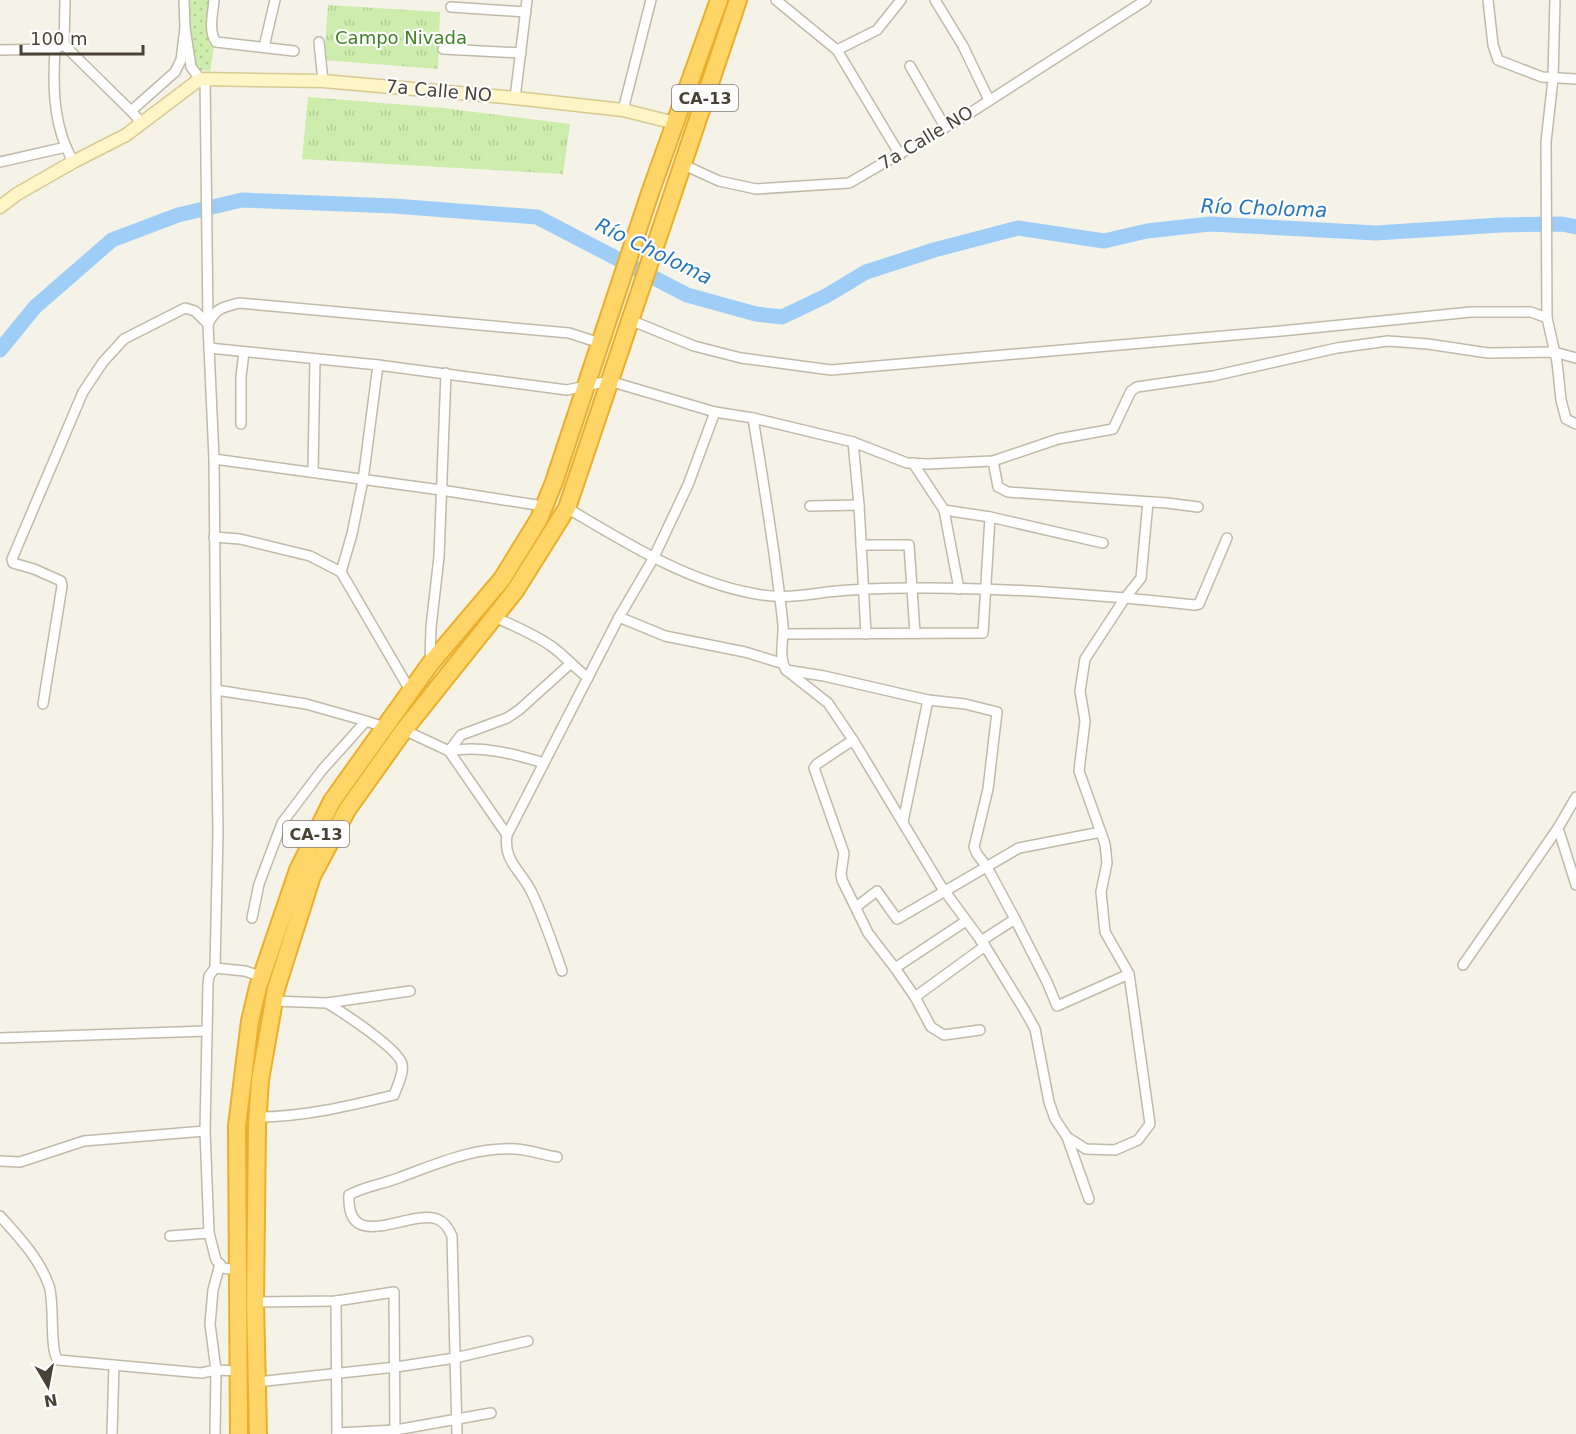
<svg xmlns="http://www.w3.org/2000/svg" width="1576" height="1434" font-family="'DejaVu Sans',sans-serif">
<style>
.grass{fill:url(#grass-dots)}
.park{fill:url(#park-tufts)}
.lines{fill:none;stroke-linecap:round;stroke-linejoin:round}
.river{stroke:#9ecef7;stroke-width:15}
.street-casing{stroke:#c1baa9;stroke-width:12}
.secondary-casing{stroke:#d9ca93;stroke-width:15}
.highway-casing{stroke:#ebaf2b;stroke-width:20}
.street{stroke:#fff;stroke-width:9}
.secondary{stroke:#fff5c7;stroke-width:12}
.highway{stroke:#ffd568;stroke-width:16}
.labels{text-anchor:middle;stroke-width:4.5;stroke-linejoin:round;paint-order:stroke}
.shield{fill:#fff;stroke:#807b72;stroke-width:1.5}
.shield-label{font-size:16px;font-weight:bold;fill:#494235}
.park-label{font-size:18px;fill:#418123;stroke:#fff}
.street-label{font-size:18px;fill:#494235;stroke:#fff}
.water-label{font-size:20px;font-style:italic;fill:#2475bf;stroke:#fff}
</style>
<defs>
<pattern id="grass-dots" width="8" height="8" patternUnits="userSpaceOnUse" patternTransform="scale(1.5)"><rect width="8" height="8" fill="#ccedac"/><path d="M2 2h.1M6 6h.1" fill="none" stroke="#b1cc95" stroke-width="1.8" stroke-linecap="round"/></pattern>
<pattern id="park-tufts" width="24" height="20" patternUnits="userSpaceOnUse" patternTransform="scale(1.5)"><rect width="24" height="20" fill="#ccedac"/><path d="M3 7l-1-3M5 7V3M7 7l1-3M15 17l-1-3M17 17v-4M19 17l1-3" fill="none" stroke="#b1cc95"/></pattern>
</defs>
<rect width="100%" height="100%" fill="#f5f2e7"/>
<path class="grass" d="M188,0H208L207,34L209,44L214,46L210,71L199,70C186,57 189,19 188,0Z"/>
<g class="park">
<polygon points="328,5 440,12 438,69 324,60"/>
<polygon points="308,97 443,108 570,124 563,174 302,159"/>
</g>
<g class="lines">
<polyline class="river" points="0,350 35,307 112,240 178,215 242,200 394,206 537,217 687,295 756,314 782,317 826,296 866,272 934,250 1018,228 1104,241 1147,231 1210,224 1376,233 1500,225 1562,224 1576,227"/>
<g class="street-casing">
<g id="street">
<polyline points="184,0 185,28 191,67 200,79"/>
<path d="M214,0C213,13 208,31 216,42L294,51"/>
<polyline points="776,0 837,50 900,155"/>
<polyline points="935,0 963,46 989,100"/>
<polyline points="1488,0 1493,45 1498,60 1542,77 1576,79"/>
<polyline points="1555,0 1553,79 1546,142 1547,318 1557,362 1561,400 1566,419 1576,424"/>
<polyline points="451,7 526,12"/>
<polyline points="319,42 323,81"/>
<polyline points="64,45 65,0"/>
<polyline points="264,47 275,0"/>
<path d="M55,49C53,82 53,116 66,147"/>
<polyline points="443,49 521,53"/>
<polyline points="0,50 55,49 64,45 131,111 142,123"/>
<polyline points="837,50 877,30 901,0"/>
<polyline points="910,66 945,127"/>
<polyline points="205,78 208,322"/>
<polyline points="515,98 527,0"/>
<polyline points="623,110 651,0"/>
<polyline points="131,111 175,72 181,60 185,28"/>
<polyline points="0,162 66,147 73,162"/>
<polyline points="684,165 719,181 756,189 849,183 970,113 1146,0"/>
<polyline points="630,320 694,346 741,358 831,370 1281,331 1471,312 1531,312 1547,318"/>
<path d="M208,324C216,308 223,307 239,303L569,333L600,343"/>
<polyline points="209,348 378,365 567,390 609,381 715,412 753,418 853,442 907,463 927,464 993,461 1058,439 1113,429 1131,391 1137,387 1213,376 1337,348 1388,341 1428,344 1488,353 1554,352 1576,358"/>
<path d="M753,418C764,487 776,556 783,625C784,640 778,657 786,670L828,703L853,740L941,886L985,946L1025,1011L1035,1029L1049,1102L1055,1119L1067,1137L1086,1149L1115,1150L1138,1140L1150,1124L1129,974L1105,932L1101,892L1107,863L1105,844L1079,771L1085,721L1080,691L1085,659L1125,598L1141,578L1148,502"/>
<polyline points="241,424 241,377 244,352"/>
<polyline points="853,442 859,505 866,634"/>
<polyline points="993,461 998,487 1008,492 1167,503 1198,507"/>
<polyline points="913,463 944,510 959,589"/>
<polyline points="313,472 315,359"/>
<polyline points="810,506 859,505"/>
<path d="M567,508C625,542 684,580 751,593C779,599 800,596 827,592C855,589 885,588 914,588C1007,587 1101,595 1194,605L1199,604L1227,538"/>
<polyline points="944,510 990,517 1103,543"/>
<polyline points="214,537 240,539 310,556 341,572 411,692"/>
<polyline points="861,545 909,545 915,633"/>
<polyline points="341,572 352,534 363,480 378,365"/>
<path d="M495,617C514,626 534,634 551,646C564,655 575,668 588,678"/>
<polyline points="619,617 665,636 745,652 781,663"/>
<polyline points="783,634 983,633 990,517"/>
<polyline points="430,662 431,627 439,557 446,373"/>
<polyline points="786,670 824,676 928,700 965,704 997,712 988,789 974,847 977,854 987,867 1015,919 1047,982 1057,1006 1129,974"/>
<polyline points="43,704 62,586 61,581 34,569 13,563 12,559 83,392 103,362 124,339 185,308 195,311 208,324 214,459"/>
<polyline points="366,721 306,704 216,690 214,459 441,490 543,506"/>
<polyline points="404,730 449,751 507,835"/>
<polyline points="853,740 817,764 814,768 844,853 841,874 842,880 868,933 895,968 915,997 931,1027 944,1035 980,1030"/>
<polyline points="449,751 461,735 507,718 519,710 570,664"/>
<path d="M449,751C481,745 514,754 544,763"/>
<polyline points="1576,797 1558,828 1576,885"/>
<polyline points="903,822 928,700"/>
<polyline points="856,907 877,891 897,919 1019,848 1101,832"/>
<polyline points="252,918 259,884 282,823 322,770 366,721 384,727"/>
<polyline points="981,941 1015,919"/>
<polyline points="1463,965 1558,828"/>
<polyline points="215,968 218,833 216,690"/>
<polyline points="895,968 966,921"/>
<path d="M562,971C553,945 544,918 532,893C522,871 503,862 507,835L619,617L653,559L688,485L715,412"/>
<polyline points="915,997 985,946"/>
<polyline points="273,1001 327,1003 410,991"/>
<polyline points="0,1038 207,1031"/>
<path d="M258,1117C303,1117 349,1106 394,1095C397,1086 404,1074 402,1064C399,1049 342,1012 327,1003"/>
<polyline points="1067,1137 1089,1199"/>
<polyline points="0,1161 20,1162 84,1141 205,1131"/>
<path d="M0,1216C18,1236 40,1259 49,1286C55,1303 49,1351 58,1360L201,1373L216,1370L238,1371"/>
<polyline points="170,1236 209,1233"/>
<polyline points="237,1270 223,1268 216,1260 209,1233 205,1131 208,984 209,976 215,968 245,971 262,977"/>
<polyline points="336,1301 337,1434"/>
<polyline points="255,1302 336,1301 394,1292 395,1434"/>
<polyline points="257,1382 396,1367 455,1358 528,1341"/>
<polyline points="337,1433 396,1430 491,1413"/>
<polyline points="112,1434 114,1365"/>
<polyline points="215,1434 216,1370 210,1324 213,1290 220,1264"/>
<path d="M457,1434L452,1236C449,1229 445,1222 437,1219C409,1209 346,1255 349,1195C365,1186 384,1184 401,1177C439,1163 474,1147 516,1149C530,1150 544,1155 557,1157"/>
</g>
</g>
<g class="secondary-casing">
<polyline id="secondary" points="0,207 17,194 73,162 126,135 200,79 323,81 515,98 623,110 675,123"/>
</g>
<g class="highway-casing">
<g id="highway">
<polyline points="239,1434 237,1126 250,1021 258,987 298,870 332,801 430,664 502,579 539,519 554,482 651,190 719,0"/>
<polyline points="258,1434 255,1302 257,1126 260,1080 276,989 312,876 347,810 404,730 515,591 567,508 738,0"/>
</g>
</g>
<use href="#street" class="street"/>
<use href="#secondary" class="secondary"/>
<use href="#highway" class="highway"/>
</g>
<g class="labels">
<g class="shield">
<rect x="672" y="85" width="66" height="26" rx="4.5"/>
<rect x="283" y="821" width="66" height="26" rx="4.5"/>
</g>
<g class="shield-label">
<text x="705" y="104">CA-13</text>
<text x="316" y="840">CA-13</text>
</g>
<g class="park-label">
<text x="401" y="44">Campo Nivada</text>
</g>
<g class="street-label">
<text transform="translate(439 91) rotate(5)" y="6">7a Calle NO</text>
<text transform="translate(926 138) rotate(-31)" y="6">7a Calle NO</text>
</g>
<g class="water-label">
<text transform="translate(1264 208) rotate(2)" y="7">Río Choloma</text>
<text transform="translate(654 251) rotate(26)" y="7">Río Choloma</text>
</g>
</g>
<g transform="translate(48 1386) rotate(170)" stroke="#ffffff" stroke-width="4.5" paint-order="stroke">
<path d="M0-4.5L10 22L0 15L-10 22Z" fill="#494235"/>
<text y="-9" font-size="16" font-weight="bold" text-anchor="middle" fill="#494235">N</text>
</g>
<path d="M21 45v9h122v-9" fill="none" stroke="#494235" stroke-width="3"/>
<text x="30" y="45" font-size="18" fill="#494235" stroke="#ffffff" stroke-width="4.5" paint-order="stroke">100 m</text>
</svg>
